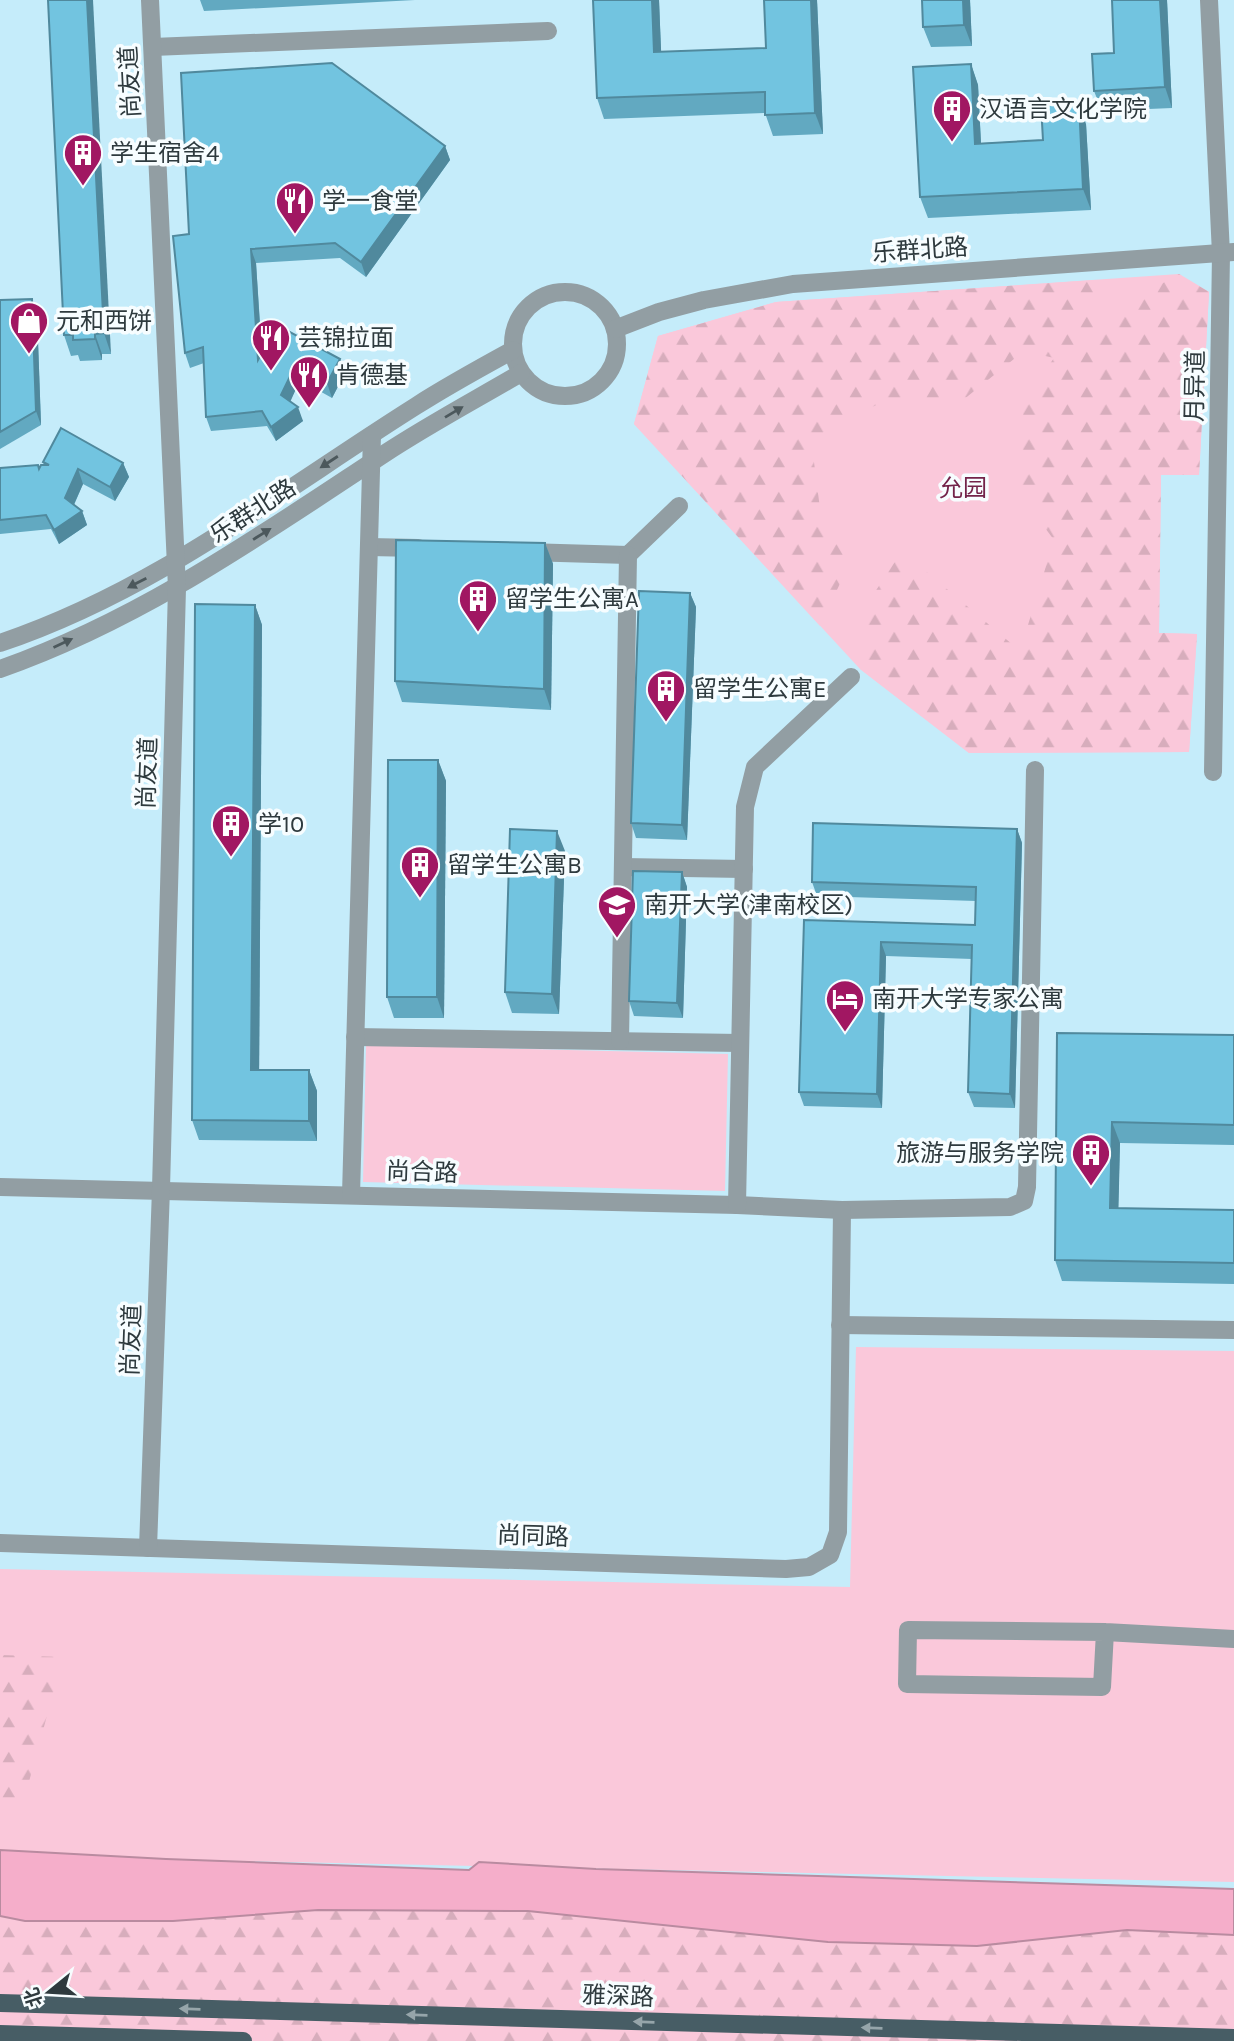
<svg xmlns="http://www.w3.org/2000/svg" width="1234" height="2041" font-family="Karla,'Noto Sans SC',sans-serif">
<style>
.built{fill:#c5ecfa}
.green{fill:#fac8da}
.forest{fill:url(#forest-firs)}
.water{fill:#f5aeca;stroke:#b98ba0;stroke-width:2}
.lines{fill:none;stroke-linecap:round;stroke-linejoin:round}
.minor{stroke:#929ea3;stroke-width:18}
.major{stroke:#475d65;stroke-width:18}
.wall{fill:#62a9c1}
.shaded-wall{fill:#50899d}
.building{fill:#72c4e0;stroke:#50899d;stroke-width:2}
.oneway{fill:#4c585c}
.oneway2{fill:#96a5aa}
.labels{text-anchor:middle;stroke-width:7;stroke-linejoin:round;paint-order:stroke}
.street-label{font-size:24px;fill:#2e3a3e;stroke:#f7fdff}
.poi-label{font-size:24px;fill:#2e3a3e;stroke:#f7fdff;text-anchor:start}
.park-label{font-size:24px;fill:#73234a;stroke:#f7fdff}
</style>
<defs>
<pattern id="forest-firs" width="22" height="20" patternUnits="userSpaceOnUse" patternTransform="scale(1.75)"><rect width="22" height="20" fill="#fac8da"/><path d="M5 1l3.5 6h-7zM16 11l3.5 6h-7z" fill="#d7adbc"/></pattern>
</defs>
<rect width="100%" height="100%" fill="#dbf3fc"/>
<polygon class="built" points="0,0 1234,0 1234,1921 0,1878"/>
<g class="green">
<polygon points="1179,274 1209,292 1199,475 1161,475 1159,633 1197,634 1189,752 969,753 860,669 634,424 658,336 776,302"/>
<polygon points="366,1045 728,1054 725,1191 363,1182"/>
<polygon points="856,1347 1234,1351 1234,1882 0,1856 0,1569 850,1587"/>
</g>
<g class="forest">
<polygon points="1179,274 1209,292 1199,475 1161,475 1159,633 1197,634 1189,752 969,753 860,669 869,601 902,551 1020,651 1054,540 1022,497 1023,402 1054,358 1024,351 963,400 886,400 811,439 822,524 852,558 820,626 634,424 658,336 776,302 1095,280 1100,318"/>
<polygon points="0,1655 63,1657 24,1800 0,1803"/>
<polygon points="0,1883 1234,1922 1234,2041 0,2041"/>
</g>
<polygon class="water" points="0,1850 166,1859 469,1870 479,1862 596,1869 1234,1889 1234,1935 1127,1930 977,1946 828,1942 528,1911 318,1910 173,1921 25,1921 0,1916"/>
<g class="lines">
<g class="minor">
<polyline points="1209,0 1221,254 1213,772"/>
<polyline points="153,47 548,31"/>
<circle cx="565" cy="344" r="52"/>
<polyline points="615,329 659,312 704,300 793,284 1234,252"/>
<polyline points="369,547 418,548"/>
<polyline points="526,552 628,555 679,506"/>
<path d="M0,643C153,592 281,491 416,406C447,386 480,368 513,350"/>
<path d="M0,669C140,620 261,535 384,454C428,425 475,400 521,373"/>
<polyline points="623,867 744,869"/>
<polyline points="355,1037 740,1043"/>
<polyline points="620,1041 628,555"/>
<polyline points="0,1187 737,1205 842,1210 1010,1207 1024,1201 1027,1187 1035,770"/>
<polyline points="351,1195 372,435"/>
<polyline points="737,1205 745,807 755,767 851,677"/>
<polyline points="840,1325 1234,1330"/>
<polyline points="0,1543 786,1569 809,1567 830,1555 838,1532 842,1210"/>
<polyline points="148,1548 161,1189 177,588 150,0"/>
<polyline points="1105,1632 1102,1687 907,1684 908,1630 1105,1632 1234,1639"/>
</g>
<g class="major">
<polyline points="0,2003 1234,2038"/>
<polyline points="0,2034 243,2041"/>
</g>
</g>
<g class="wall">
<polygon points="48,0 111,354 102,354 102,360 80,361 78,355 71,356 64,335"/>
<polygon points="200,0 415,0 204,11"/>
<polygon points="593,0 659,0 661,52 766,48 817,0 823,134 773,136 765,113 604,119 597,98"/>
<polygon points="970,0 972,46 931,47 923,27"/>
<polygon points="1112,0 1167,0 1172,108 1102,111 1094,91 1114,53"/>
<polygon points="971,64 978,85 981,143 1043,140 1086,124 1091,210 928,218 920,197"/>
<polygon points="445,146 450,160 366,277 340,258 256,263 262,353 340,359 345,373 332,398 300,380 290,401 303,421 276,441 267,426 211,431 206,417 204,363 190,368 185,353 189,234"/>
<polygon points="0,300 37,313 41,425 0,449"/>
<polygon points="43,462 123,463 129,477 115,501 83,484 74,505 82,511 87,525 59,544 51,529 0,534 0,468 38,465 39,468 44,465"/>
<polygon points="545,543 553,564 551,710 402,702 395,681"/>
<polygon points="690,593 696,607 687,840 636,838 631,823"/>
<polygon points="255,605 262,625 259,1070 309,1070 317,1091 317,1141 199,1140 192,1120"/>
<polygon points="438,760 446,781 444,1018 394,1018 387,997"/>
<polygon points="1017,829 1022,843 1015,1108 974,1107 968,1092 972,959 886,956 882,1108 804,1106 799,1092 804,920 975,925 976,901 817,896 812,882"/>
<polygon points="565,851 559,1014 512,1013 505,992"/>
<polygon points="682,872 687,887 683,1018 634,1016 629,1001"/>
<polygon points="1057,1033 1234,1035 1234,1145 1120,1143 1118,1208 1234,1210 1234,1284 1062,1281 1055,1260"/>
</g>
<g class="shaded-wall">
<polygon points="87,0 93,0 111,354 104,333"/>
<polygon points="652,0 659,0 662,73 654,52"/>
<polygon points="811,0 817,0 823,134 815,113"/>
<polygon points="963,0 970,0 972,46 964,25"/>
<polygon points="1160,0 1167,0 1172,108 1165,87"/>
<polygon points="971,64 978,85 982,164 975,144"/>
<polygon points="1079,103 1086,124 1091,210 1083,189"/>
<polygon points="445,146 450,160 366,277 361,262"/>
<polygon points="251,249 256,263 263,375 258,360"/>
<polygon points="32,299 37,313 41,425 36,411"/>
<polygon points="95,334 102,354 102,360 95,339"/>
<polygon points="340,359 345,373 332,398 327,383"/>
<polygon points="295,366 300,380 287,409 281,395"/>
<polygon points="298,407 303,421 276,441 271,427"/>
<polygon points="123,463 129,477 115,501 110,487"/>
<polygon points="78,469 83,484 70,513 65,498"/>
<polygon points="82,511 87,525 59,544 54,530"/>
<polygon points="545,543 553,564 551,710 544,689"/>
<polygon points="690,593 696,607 687,840 682,825"/>
<polygon points="255,605 262,625 259,1090 251,1070"/>
<polygon points="438,760 446,781 444,1018 437,997"/>
<polygon points="1017,829 1022,843 1015,1108 1010,1094"/>
<polygon points="557,831 565,851 559,1014 552,994"/>
<polygon points="682,872 687,887 683,1018 677,1003"/>
<polygon points="881,942 886,956 882,1108 877,1094"/>
<polygon points="309,1070 317,1091 317,1141 309,1121"/>
<polygon points="1112,1122 1120,1143 1118,1228 1110,1208"/>
</g>
<g class="building">
<polygon points="48,0 87,0 104,333 95,334 95,339 73,340 73,335 64,335"/>
<polygon points="593,0 652,0 654,52 766,48 764,0 811,0 815,113 765,115 765,92 597,98"/>
<polygon points="922,0 963,0 964,25 923,27"/>
<polygon points="1112,0 1160,0 1165,87 1094,91 1092,54 1114,53"/>
<polygon points="332,63 445,146 361,262 335,243 251,249 258,360 277,325 340,359 327,383 295,366 281,395 298,407 271,427 262,411 206,417 203,347 185,353 173,236 189,234 181,73"/>
<polygon points="971,64 975,144 1043,140 1041,105 1079,103 1083,189 920,197 913,67"/>
<polygon points="32,299 36,411 0,432 0,300"/>
<polygon points="61,428 123,463 110,487 78,469 65,498 82,511 54,530 46,515 0,520 0,468 38,465 39,469 41,465 49,465 43,462"/>
<polygon points="396,540 545,543 544,689 395,681"/>
<polygon points="639,591 690,593 682,825 631,823"/>
<polygon points="195,604 255,605 251,1070 309,1070 309,1121 192,1120"/>
<polygon points="388,760 438,760 437,997 387,997"/>
<polygon points="813,823 1017,829 1010,1094 968,1092 972,945 881,942 877,1094 799,1092 804,920 975,925 976,887 812,882"/>
<polygon points="510,829 557,831 552,994 505,992"/>
<polygon points="633,871 682,872 677,1003 629,1001"/>
<polygon points="1057,1033 1234,1035 1234,1125 1112,1122 1110,1208 1234,1210 1234,1263 1055,1260"/>
</g>
<defs><path id="oneway-solid" d="M-6-.8H1V-3.2L6.5 0L1 3.2V.8H-6Z" transform="scale(1.75)"/></defs>
<g class="oneway">
<use href="#oneway-solid" transform="translate(454 412) rotate(-31)"/>
<use href="#oneway-solid" transform="translate(329 462) rotate(147)"/>
<use href="#oneway-solid" transform="translate(262 534) rotate(-32)"/>
<use href="#oneway-solid" transform="translate(137 583) rotate(153)"/>
<use href="#oneway-solid" transform="translate(63 643) rotate(-25)"/>
</g>
<g class="oneway2">
<use href="#oneway-solid" transform="translate(190 2009) rotate(-178)"/>
<use href="#oneway-solid" transform="translate(417 2015) rotate(-178)"/>
<use href="#oneway-solid" transform="translate(644 2022) rotate(-178)"/>
<use href="#oneway-solid" transform="translate(872 2028) rotate(-178)"/>
</g>
<defs>
<g id="building-pin" transform="scale(2.0125)"><path d="M0 17L-7.5 6A9.5 9.5 0 1 1 7.5 6Z" fill="#a11762" stroke="#f7fdff"/><path d="M-4-6H4V6H1V3H-1V6H-4ZM-2.5-4.3h1.7v1.8h-1.7ZM.8-4.3h1.7v1.8H.8ZM-2.5-1h1.7V.8h-1.7ZM.8-1h1.7V.8H.8Z" fill="#fff"/></g>
<g id="restaurant-pin" transform="scale(2.0125)"><path d="M0 17L-7.5 6A9.5 9.5 0 1 1 7.5 6Z" fill="#a11762" stroke="#f7fdff"/><path d="M-5-6h1v4h1v-4h1v4h1v-4h1v5L-1.5 .5V6h-2V.5L-5-1ZM5-6V6H3V1.5H1.5Q1.5-4 5-6Z" fill="#fff"/></g>
<g id="shop-pin" transform="scale(2.0125)"><path d="M0 17L-7.5 6A9.5 9.5 0 1 1 7.5 6Z" fill="#a11762" stroke="#f7fdff"/><path d="M-5-2.5h2.3a2.7 3.5 0 0 1 5.4 0H5L5.5 6h-11ZM-1.5-2.5h3a1.5 2.3 0 0 0-3 0Z" fill="#fff"/></g>
<g id="university-pin" transform="scale(2.0125)"><path d="M0 17L-7.5 6A9.5 9.5 0 1 1 7.5 6Z" fill="#a11762" stroke="#f7fdff"/><path d="M0-5L7-2L0 1L-7-2ZM-4 1L0 2.5L4 1V4Q0 6-4 4Z" fill="#fff"/></g>
<g id="hotel-pin" transform="scale(2.0125)"><path d="M0 17L-7.5 6A9.5 9.5 0 1 1 7.5 6Z" fill="#a11762" stroke="#f7fdff"/><path d="M-6-4.5h1.5V1H6V5H4.5V3h-9V5H-6ZM-4 0a1.8 1.8 0 1 1 3.6 0ZM.5 0V-2.5h3Q6-2.5 6 0Z" fill="#fff"/></g>
</defs>
<g fill-rule="evenodd">
<use href="#building-pin" x="952" y="109"/>
<use href="#building-pin" x="83" y="153"/>
<use href="#restaurant-pin" x="295" y="201"/>
<use href="#shop-pin" x="29" y="321"/>
<use href="#restaurant-pin" x="271" y="338"/>
<use href="#restaurant-pin" x="309" y="375"/>
<use href="#building-pin" x="478" y="599"/>
<use href="#building-pin" x="666" y="689"/>
<use href="#building-pin" x="231" y="824"/>
<use href="#building-pin" x="420" y="865"/>
<use href="#university-pin" x="617" y="905"/>
<use href="#hotel-pin" x="845" y="999"/>
<use href="#building-pin" x="1091" y="1153"/>
</g>
<g class="labels">
<g class="street-label">
<text transform="translate(130 82) rotate(-93)" y="8">尚友道</text>
<text transform="translate(920 250) rotate(-4)" y="8">乐群北路</text>
<text transform="translate(1195 386) rotate(-89)" y="8">月异道</text>
<text transform="translate(253 511) rotate(-33)" y="8">乐群北路</text>
<text transform="translate(147 773) rotate(-88)" y="8">尚友道</text>
<text transform="translate(422 1172) rotate(2)" y="8">尚合路</text>
<text transform="translate(131 1340) rotate(-88)" y="8">尚友道</text>
<text transform="translate(533 1536) rotate(2)" y="8">尚同路</text>
<text transform="translate(618 1996) rotate(2)" y="8">雅深路</text>
</g>
<g class="poi-label">
<text x="979" y="117">汉语言文化学院</text>
<text x="110" y="161">学生宿舍4</text>
<text x="322" y="209">学一食堂</text>
<text x="56" y="329">元和西饼</text>
<text x="298" y="346">芸锦拉面</text>
<text x="336" y="383">肯德基</text>
<text x="505" y="607">留学生公寓A</text>
<text x="693" y="697">留学生公寓E</text>
<text x="258" y="832">学10</text>
<text x="447" y="873">留学生公寓B</text>
<text x="644" y="913">南开大学(津南校区)</text>
<text x="872" y="1007">南开大学专家公寓</text>
<text x="1064" y="1161" text-anchor="end">旅游与服务学院</text>
</g>
<g class="park-label">
<text x="963" y="496">允园</text>
</g>
</g>
<g transform="translate(49 1992) rotate(252)" stroke="#f7fdff" stroke-width="5" paint-order="stroke">
<path d="M0-5L12 26L0 18L-12 26Z" fill="#2e3a3e"/>
<text y="-10" font-size="19" font-weight="bold" text-anchor="middle" fill="#2e3a3e">北</text>
</g>
</svg>
